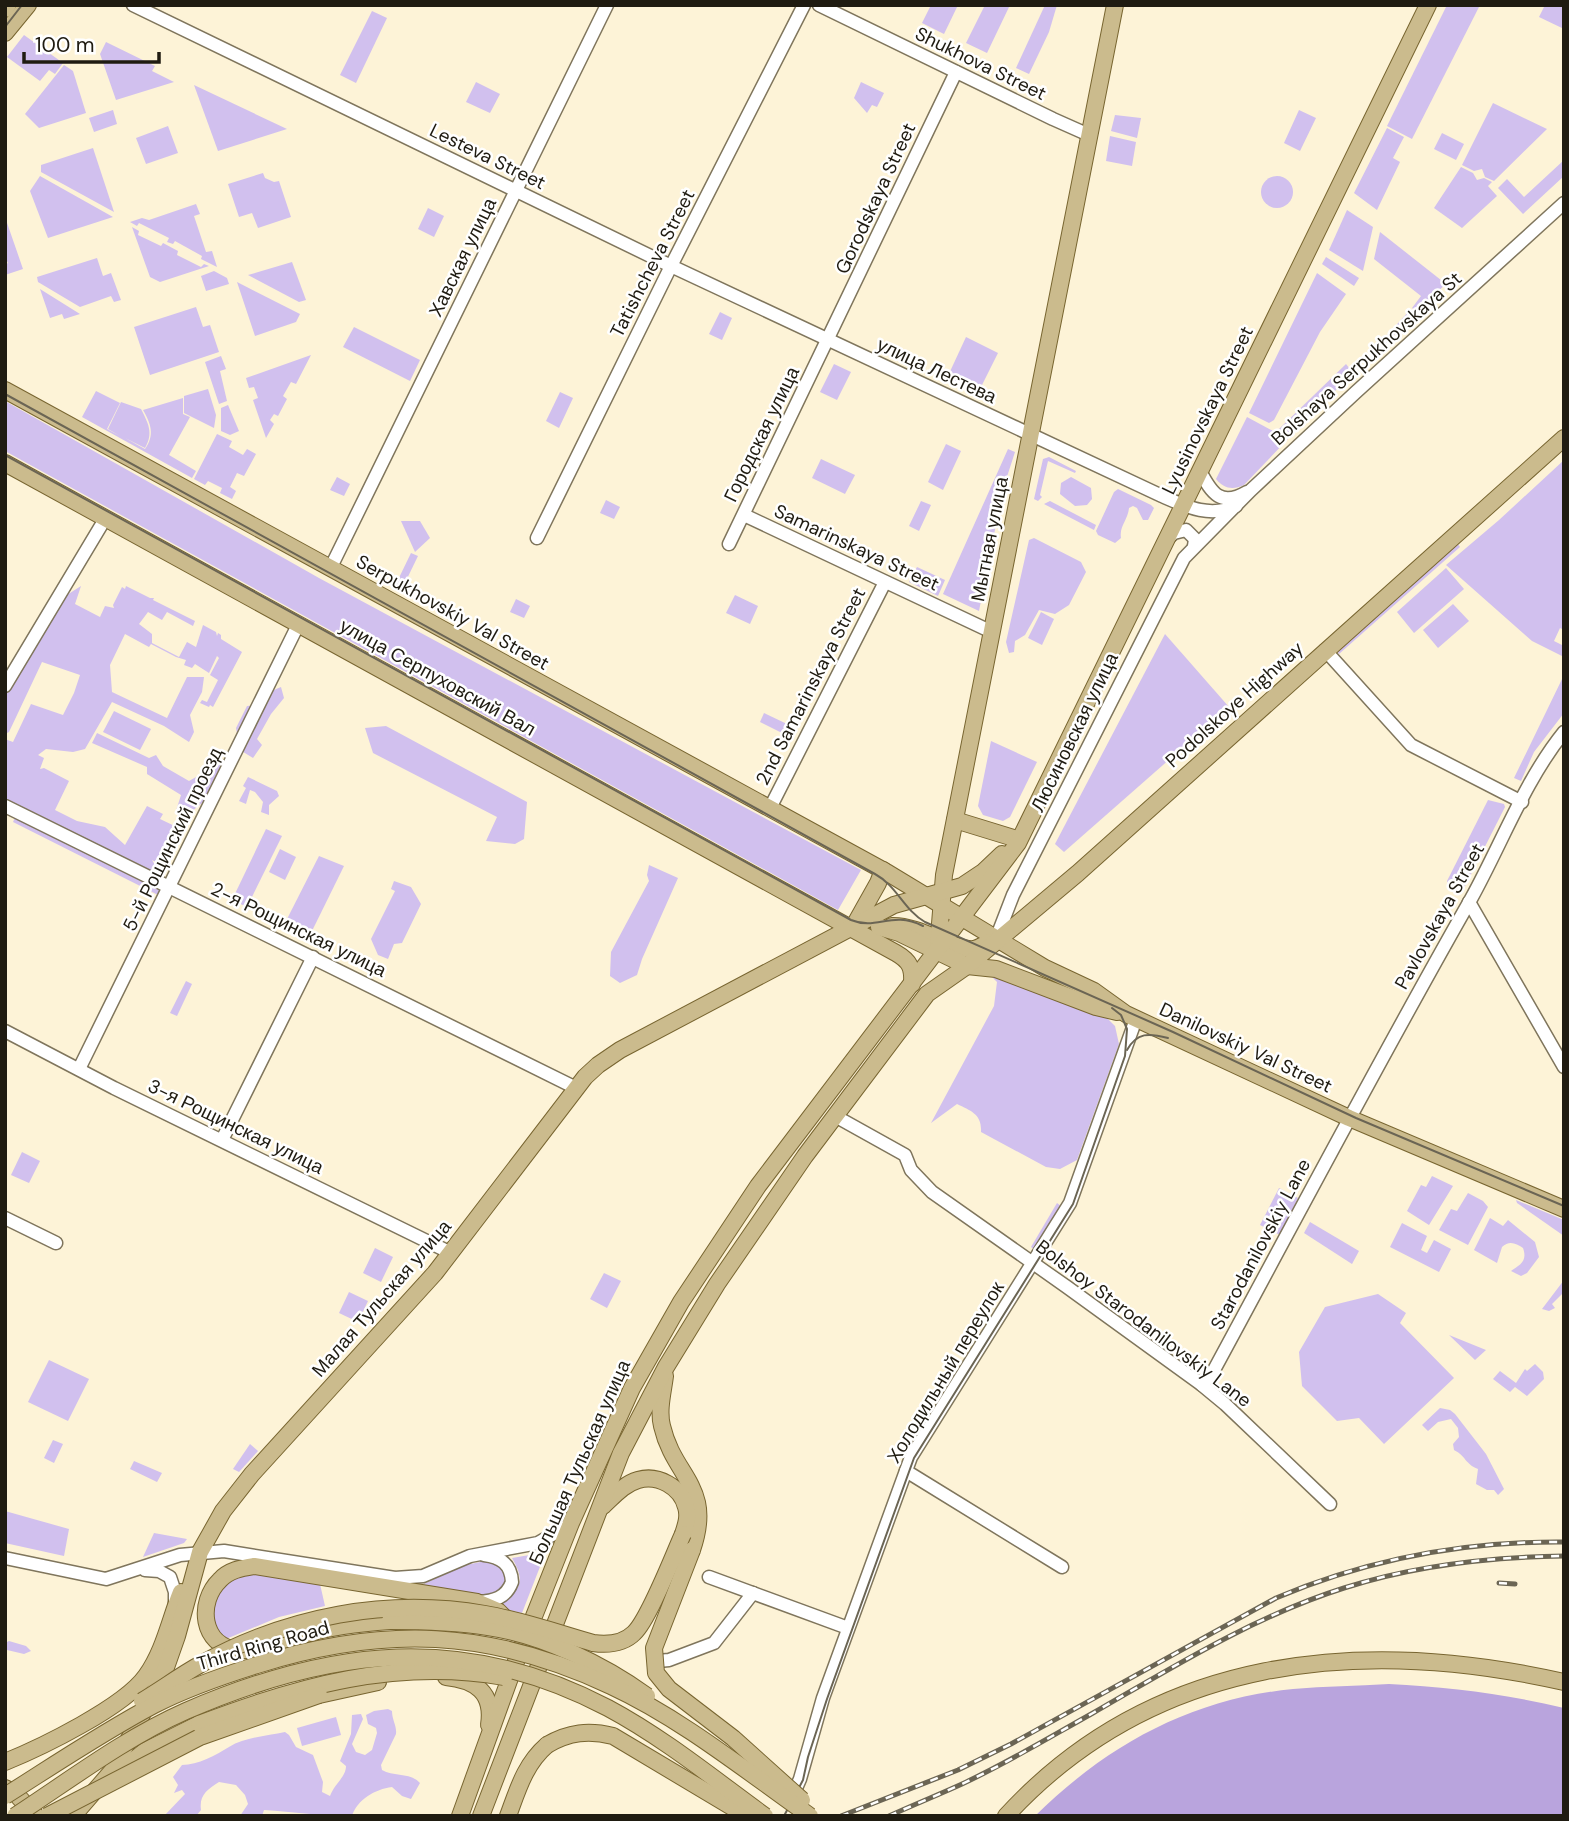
<svg xmlns="http://www.w3.org/2000/svg" width="1569" height="1821" font-family="'DM Sans',sans-serif">
<style>
.green{fill:#d1c0ee}
.water{fill:#b9a4dd}
.lines{fill:none;stroke-linecap:round;stroke-linejoin:round}
.minor-casing{stroke:#7f755c;stroke-width:15}
.major-casing{stroke:#786530;stroke-width:18}
.minor{stroke:#fff;stroke-width:12}
.major{stroke:#cbbb8d;stroke-width:16}
.tram{stroke:#6b6554;stroke-width:2}
.rail-casing{stroke:#6b6554;stroke-width:5}
.rail{stroke:#fff;stroke-width:2.5;stroke-dasharray:8;stroke-linecap:butt}
.major-bridge-casing{stroke:#786530;stroke-width:18;stroke-linecap:butt}
.major-bridge{stroke:#cbbb8d;stroke-width:16}
.labels{text-anchor:middle;stroke-width:5;stroke-linejoin:round;paint-order:stroke}
.street-label{font-size:19px;fill:#1f1b11;stroke:#fff}
</style>
<rect width="100%" height="100%" fill="#fdf3d7"/>
<g class="green">
<polygon points="931,5 958,5 944,34 922,23"/>
<polygon points="985,5 1010,5 987,53 966,43"/>
<polygon points="1045,5 1057,5 1049,32 1029,74 1016,68"/>
<polygon points="1447,5 1480,5 1412,139 1387,126"/>
<polygon points="1545,5 1564,5 1564,29 1539,17"/>
<polygon points="372,11 387,18 356,83 340,75"/>
<polygon points="24,35 63,63 55,74 49,70 40,81 7,57"/>
<polygon points="106,42 155,66 152,71 174,82 116,100 100,54"/>
<polygon points="64,65 73,71 86,113 39,128 25,114"/>
<polygon points="476,82 500,94 490,113 466,102"/>
<polygon points="861,82 884,93 877,107 872,105 867,113 854,98"/>
<polygon points="194,85 287,129 218,151"/>
<polygon points="1493,103 1547,129 1494,181 1485,177 1482,169 1474,171 1462,165"/>
<polygon points="113,110 117,124 94,132 89,118"/>
<polygon points="1299,110 1316,118 1300,151 1284,143"/>
<polygon points="1115,115 1141,118 1137,138 1111,131"/>
<polygon points="168,126 178,153 146,164 136,138"/>
<polygon points="1387,128 1404,137 1393,158 1400,162 1377,210 1354,193"/>
<polygon points="1442,133 1464,144 1456,160 1434,149"/>
<polygon points="1110,136 1136,142 1132,166 1106,161"/>
<polygon points="93,148 114,212 41,172 41,165"/>
<polygon points="1564,160 1564,176 1523,214 1498,188 1507,179 1524,197"/>
<polygon points="1461,167 1473,173 1477,180 1484,178 1492,182 1488,186 1497,196 1462,228 1434,208"/>
<polygon points="263,173 265,178 274,182 279,181 291,217 258,228 252,213 239,217 228,184"/>
<polygon points="40,176 113,217 48,238 30,191"/>
<circle cx="1277" cy="192" r="16"/>
<polygon points="196,204 200,214 194,216 206,252 212,251 217,267 201,259 202,256 175,241 173,244 167,242 169,238 139,223 137,226 130,222 142,218 149,220"/>
<polygon points="428,208 444,216 434,237 418,229"/>
<polygon points="1347,210 1373,227 1363,271 1329,250"/>
<polygon points="5,217 23,269 5,275 5,265 8,263 5,257"/>
<polygon points="132,227 139,231 138,235 161,246 163,243 178,251 177,255 201,267 204,264 209,266 160,282 150,277"/>
<polygon points="1380,232 1446,284 1416,311 1412,308 1421,296 1374,259"/>
<polygon points="1326,257 1359,278 1354,286 1322,264"/>
<polygon points="97,258 103,276 111,273 121,300 114,302 111,296 80,307 38,282 37,277"/>
<polygon points="292,262 306,300 299,302 248,275"/>
<polygon points="214,271 227,278 229,284 206,291 201,276"/>
<polygon points="1317,273 1346,294 1320,332 1274,420 1269,423 1249,413"/>
<polygon points="237,282 300,314 296,322 255,336"/>
<polygon points="40,289 80,314 64,319 62,314 50,318"/>
<polygon points="196,307 203,327 210,325 219,352 150,375 134,327"/>
<polygon points="1409,311 1413,315 1385,345 1381,342"/>
<polygon points="720,312 732,318 722,340 709,334"/>
<polygon points="354,327 420,360 410,381 343,347"/>
<polygon points="966,337 998,353 978,393 947,378"/>
<polygon points="311,355 296,384 291,382 283,396 287,399 278,416 274,414 270,420 274,424 266,438 253,400 258,398 254,387 249,388 246,378"/>
<polygon points="221,356 226,369 220,371 227,401 219,404 205,362"/>
<polygon points="834,364 851,372 837,400 820,392"/>
<polygon points="1346,364 1353,373 1291,435 1279,429"/>
<polygon points="208,389 216,415 214,428 184,413 184,396"/>
<path d="M96,391L120,403L107,429L120,436L108,429L121,402L141,409C148,423 154,433 145,448L125,438L145,449C155,435 151,424 143,410L183,398V414L190,417L169,455L196,471L192,478L82,417Z"/>
<polygon points="560,392 573,398 559,428 546,421"/>
<polygon points="5,401 319,578 861,870 838,910 5,451"/>
<polygon points="228,405 239,431 230,435 221,431 221,408"/>
<path d="M1247,417L1288,439L1244,485C1233,490 1224,489 1216,479Z"/>
<polygon points="217,434 232,441 229,447 243,455 247,449 256,454 244,476 237,473 230,487 236,491 232,499 220,493 222,488 208,481 205,485 194,479"/>
<polygon points="946,444 961,451 943,490 928,482"/>
<polygon points="1008,449 1015,452 1003,489 979,611 943,594"/>
<polygon points="1049,457 1076,471 1075,473 1048,461 1040,495 1042,497 1038,501 1034,499 1043,459"/>
<polygon points="821,459 855,475 845,494 812,478"/>
<polygon points="1564,460 1564,630 1560,628 1554,641 1564,646 1564,657 1532,641 1446,565 1499,520"/>
<polygon points="337,477 350,484 344,496 330,490"/>
<polygon points="1071,477 1091,488 1092,499 1087,505 1075,506 1060,494 1061,483"/>
<path d="M1118,489L1151,505L1154,508L1148,520H1143L1137,508L1133,506L1129,508C1128,520 1119,526 1121,538L1115,543L1098,535L1096,531L1114,492Z"/>
<polygon points="606,500 620,507 614,519 600,513"/>
<polygon points="921,501 931,505 919,531 909,526"/>
<polygon points="1050,501 1096,525 1094,530 1044,504"/>
<polygon points="401,521 420,521 430,538 415,552"/>
<polygon points="1034,538 1081,562 1086,572 1069,605 1055,614 1039,610 1025,635 1015,641 1014,652 1009,653 1006,642 1029,540"/>
<polygon points="1458,544 1460,547 1339,654 1337,651"/>
<polygon points="411,553 418,556 402,589 395,586"/>
<polygon points="917,567 945,580 938,596 909,582"/>
<polygon points="1446,568 1464,589 1414,633 1397,612"/>
<polygon points="81,586 75,604 100,617 105,606 114,608 113,605 122,587 125,589 126,586 150,598 154,598 153,600 195,621 193,626 167,612 162,620 148,612 139,624 152,634 152,643 179,657 187,642 196,647 203,625 216,632 217,636 218,633 221,635 221,639 242,652 213,707 210,705 209,707 200,703 202,700 207,702 218,680 210,675 219,658 217,656 209,673 195,664 192,668 184,665 186,660 176,657 151,644 149,647 125,634 110,665 112,692 167,718 187,677 204,677 202,692 190,715 194,732 189,742 164,726 112,702 85,749 73,752 46,749 38,755 44,758 40,769 44,768 69,781 55,810 77,821 105,827 125,845 147,806 163,814 160,819 181,829 163,866 152,860 158,870 155,875 5,802 5,739 13,742 31,704 63,715 74,693 80,675 42,662 9,732 5,734 5,697 59,600"/>
<polygon points="735,595 758,606 750,624 726,613"/>
<polygon points="516,599 530,606 524,618 510,612"/>
<polygon points="1453,604 1469,621 1438,648 1423,630"/>
<polygon points="1041,612 1054,619 1042,645 1028,638"/>
<polygon points="1165,634 1229,707 1064,852 1055,844"/>
<polygon points="1563,677 1564,713 1534,752 1521,781 1514,778"/>
<path d="M281,687L284,698L271,714L257,739L262,745L253,758L240,750L236,728L247,706C260,705 266,692 281,687Z"/>
<polygon points="114,711 151,729 140,750 103,732"/>
<polygon points="764,713 787,724 782,733 760,722"/>
<polygon points="386,726 527,802 524,839 515,844 486,841 497,817 373,753 365,728"/>
<polygon points="97,733 149,758 156,755 163,766 189,781 228,759 212,795 186,816 176,811 181,795 147,774 147,767 92,743"/>
<polygon points="991,741 1037,762 1010,817 1003,821 983,815 978,806"/>
<polygon points="248,777 277,791 279,796 269,805 269,815 261,812 263,802 255,792 250,790 246,804 239,801 246,788 243,786"/>
<polygon points="1488,800 1504,804 1505,807 1463,890 1459,891 1449,886 1447,881"/>
<polygon points="16,815 162,886 160,896 13,822"/>
<polygon points="266,829 282,836 247,907 232,900"/>
<polygon points="280,849 296,857 285,880 269,872"/>
<polygon points="319,856 344,866 311,933 286,921"/>
<polygon points="649,865 678,878 642,959 637,975 620,983 610,976 611,952 649,881 647,875"/>
<polygon points="394,881 411,887 421,904 402,943 394,944 388,959 378,955 371,939 395,891 391,889"/>
<path d="M989,974L1106,1017L1115,1026L1119,1044L1077,1160L1060,1169L1046,1167L981,1132C982,1114 971,1111 957,1104L931,1123L994,1006L997,982Z"/>
<polygon points="186,981 192,984 177,1016 170,1013"/>
<polygon points="22,1152 40,1161 29,1183 11,1175"/>
<polygon points="1432,1176 1453,1186 1429,1225 1407,1211 1421,1185 1426,1187"/>
<polygon points="1279,1188 1298,1198 1280,1235 1260,1225"/>
<polygon points="1468,1193 1483,1201 1488,1207 1468,1245 1439,1230 1451,1209 1457,1211"/>
<polygon points="1516,1200 1564,1220 1564,1236 1517,1203"/>
<polygon points="1057,1203 1061,1206 1036,1251 1031,1247"/>
<path d="M1490,1218L1503,1226L1508,1220L1535,1242L1539,1257L1527,1273L1521,1276L1511,1271C1519,1265 1528,1262 1523,1248C1516,1243 1509,1240 1502,1247L1497,1263L1474,1250Z"/>
<polygon points="1310,1222 1359,1251 1352,1264 1304,1233"/>
<polygon points="1402,1223 1427,1236 1421,1250 1427,1253 1434,1240 1451,1249 1439,1272 1390,1247"/>
<polygon points="375,1248 393,1257 381,1282 363,1273"/>
<polygon points="604,1273 621,1281 607,1308 590,1299"/>
<polygon points="1564,1280 1564,1292 1552,1304 1555,1308 1549,1311 1542,1309"/>
<polygon points="349,1292 368,1301 358,1322 339,1313"/>
<polygon points="1378,1294 1406,1313 1400,1323 1454,1378 1384,1444 1359,1418 1337,1421 1302,1386 1299,1352 1325,1307"/>
<polygon points="1449,1335 1486,1350 1475,1360"/>
<polygon points="49,1360 89,1379 68,1421 28,1402"/>
<polygon points="1535,1364 1543,1372 1544,1379 1527,1396 1515,1387 1510,1392 1493,1379 1500,1371 1516,1383 1525,1369 1527,1371"/>
<path d="M1440,1408L1450,1410L1455,1414L1486,1454L1504,1489L1498,1495L1494,1490H1487L1476,1484L1478,1469C1465,1464 1466,1456 1454,1450L1453,1444L1459,1437L1458,1428L1451,1419L1438,1422L1428,1431L1422,1425Z"/>
<polygon points="53,1440 63,1444 54,1463 44,1458"/>
<polygon points="250,1444 258,1451 239,1472 233,1469"/>
<polygon points="134,1461 162,1473 157,1482 130,1469"/>
<polygon points="5,1511 69,1529 64,1556 5,1543"/>
<polygon points="154,1533 187,1539 184,1543 143,1557"/>
<path d="M541,1553L543,1559L522,1613L499,1608C515,1589 529,1587 512,1558Z"/>
<path d="M485,1561L498,1563L507,1578C505,1585 502,1592 494,1594C479,1600 439,1588 422,1585L461,1566Z"/>
<path d="M255,1572L320,1584L325,1606L279,1617L226,1639C202,1616 211,1604 226,1579Z"/>
<polygon points="9,1641 26,1646 31,1651 24,1654 7,1650 5,1643"/>
<path d="M388,1709L392,1711C392,1720 397,1726 396,1734L381,1765L382,1770C394,1777 410,1772 420,1783L411,1799L402,1796L392,1787C375,1789 357,1800 352,1816C322,1816 293,1812 264,1810L262,1816H240L248,1804L245,1795L236,1785L219,1782C207,1790 199,1795 201,1810L196,1816H164L185,1794L182,1790L174,1793L178,1785L173,1777L182,1765C198,1765 216,1755 229,1747C245,1737 267,1736 285,1732L289,1735L296,1747L313,1755L323,1782L322,1792L330,1796C335,1783 346,1777 346,1766L340,1761L351,1734L352,1715L361,1714L363,1719L352,1744L356,1752L365,1755L372,1750L377,1733L376,1728L368,1724L366,1715L374,1711Z"/>
<polygon points="336,1717 341,1735 302,1746 297,1728"/>
</g>
<path class="water" d="M1389,1684C1448,1687 1506,1694 1564,1708V1816H1035C1107,1745 1191,1699 1293,1689C1325,1686 1357,1686 1389,1684Z"/>
<g class="lines">
<g class="minor-casing">
<g id="minor">
<path d="M133,5L671,266L1162,496C1187,507 1210,518 1236,506"/>
<polyline points="819,5 1053,119 1089,135"/>
<path d="M1200,471C1212,494 1221,507 1247,492"/>
<polyline points="744,515 992,632"/>
<polyline points="537,538 671,266 804,5"/>
<polyline points="1167,539 1174,533 1186,530 1195,539 1194,546"/>
<polyline points="729,544 956,72"/>
<polyline points="330,569 607,5"/>
<polyline points="1325,650 1411,745 1522,802"/>
<polyline points="5,686 105,519"/>
<polyline points="5,806 576,1088"/>
<polyline points="770,808 885,582"/>
<polyline points="1469,902 1564,1067"/>
<polyline points="996,939 1013,895 1184,558 1251,490 1356,392 1564,203"/>
<polyline points="5,1031 114,1088 451,1253"/>
<polyline points="79,1069 298,625"/>
<polyline points="835,1116 905,1155 911,1170 932,1192 1067,1287 1202,1385 1225,1404 1330,1504"/>
<polyline points="222,1140 313,957"/>
<polyline points="5,1218 56,1243"/>
<path d="M1202,1385L1214,1370C1299,1213 1382,1055 1471,899C1501,845 1525,780 1564,732"/>
<polyline points="906,1471 1062,1567"/>
<polyline points="5,1558 106,1579 180,1555 224,1551 395,1578 423,1576 470,1556 538,1543 571,1524"/>
<polyline points="145,1570 159,1571 170,1577 175,1592 175,1605"/>
<polyline points="709,1577 848,1628"/>
<path d="M478,1602C494,1601 506,1598 512,1582C511,1564 501,1557 484,1555"/>
<polyline points="658,1661 669,1660 714,1643 753,1593"/>
<polyline points="793,1795 800,1779 823,1698 911,1457 1070,1203 1136,1019"/>
</g>
</g>
<g class="major-casing">
<g id="major">
<polyline points="5,9 8,5"/>
<polyline points="5,33 28,5"/>
<polyline points="5,390 888,873 1045,968 1094,991 1126,1014 1349,1118 1564,1209"/>
<path d="M5,463L896,953C910,961 913,968 912,984"/>
<polyline points="955,820 1017,839"/>
<polyline points="855,924 878,883 883,870"/>
<path d="M892,926C920,925 956,952 974,949C979,948 985,944 990,942"/>
<polyline points="879,927 899,933 967,966 996,969 1096,1007 1117,1012"/>
<polyline points="938,948 944,875 1115,5"/>
<path d="M665,1376C663,1392 658,1410 662,1426C674,1478 714,1486 692,1550"/>
<path d="M603,1506C614,1496 624,1484 638,1480C658,1474 681,1487 686,1507C689,1516 686,1525 683,1534"/>
<path d="M390,1621C362,1623 333,1626 306,1634C285,1640 260,1652 238,1650C201,1646 197,1602 220,1580C229,1570 242,1568 254,1566L477,1602L498,1611L508,1621"/>
<path d="M446,1677C475,1680 494,1692 489,1725"/>
<polyline points="319,1695 378,1682"/>
<path d="M5,1762C42,1747 124,1707 146,1676C164,1651 170,1619 181,1592"/>
<polyline points="113,1777 145,1751 199,1724"/>
<polyline points="5,1788 16,1794 36,1816"/>
<polyline points="73,1816 112,1771 164,1673 177,1636 200,1552 223,1511 252,1474 435,1273 585,1077 598,1065 620,1050 894,905 962,886 983,872 1002,854"/>
<polyline points="460,1816 515,1664 571,1523 632,1388 681,1302 758,1186 1018,843 1428,5"/>
<polyline points="481,1816 621,1453 666,1367 717,1284 805,1156 927,994 967,966 1078,873 1564,438"/>
<path d="M508,1816C518,1789 525,1764 547,1745"/>
<path d="M1006,1816C1154,1655 1361,1636 1564,1682"/>
</g>
</g>
<use href="#minor" class="minor"/>
<use href="#major" class="major"/>
<g class="tram">
<polyline points="5,27 22,5"/>
<path d="M5,394L875,874C897,886 904,910 925,922L1173,1032L1356,1118L1564,1206"/>
<path d="M5,455L851,920C878,931 891,910 923,926"/>
<path d="M1127,1050C1137,1032 1149,1033 1168,1038"/>
<polyline points="784,1816 803,1780 808,1757 827,1699 914,1458 1073,1204 1125,1056 1127,1029 1121,1015 1112,1008"/>
</g>
<g class="rail-casing">
<g id="rail">
<polyline points="1499,1583 1515,1584"/>
<path d="M841,1816L958,1770L1011,1744L1276,1598C1368,1559 1463,1541 1564,1542"/>
<path d="M889,1816C913,1805 938,1795 962,1784C1007,1763 1050,1737 1093,1713C1173,1667 1255,1616 1344,1588C1416,1565 1489,1557 1564,1556"/>
</g>
</g>
<use href="#rail" class="rail"/>
<g class="major-bridge-casing">
<g id="major-bridge">
<polyline points="692,1550 654,1648 656,1673 669,1689 733,1738 802,1800"/>
<path d="M390,1621C423,1621 456,1622 488,1627C542,1635 603,1664 647,1696"/>
<path d="M142,1701C162,1689 181,1675 201,1664C288,1616 387,1597 485,1614C521,1620 558,1633 593,1643C608,1645 623,1644 634,1633C649,1619 673,1556 683,1534"/>
<path d="M199,1724C298,1686 397,1658 504,1677"/>
<path d="M547,1745C569,1732 589,1730 613,1736L747,1816"/>
<path d="M5,1796C54,1765 103,1732 154,1705C187,1688 222,1676 257,1665C385,1625 489,1629 611,1686C682,1719 746,1771 810,1816"/>
<path d="M15,1816C70,1780 125,1738 186,1711C331,1648 464,1632 608,1708C664,1738 714,1779 765,1816"/>
<polyline points="47,1816 200,1737 319,1695"/>
</g>
</g>
<use href="#major-bridge" class="major-bridge"/>
</g>
<g class="labels">
<g class="street-label">
<text transform="translate(981 63) rotate(26)" y="7">Shukhova Street</text>
<text transform="translate(488 156) rotate(26)" y="7">Lesteva Street</text>
<text transform="translate(875 198) rotate(-65)" y="7">Gorodskaya Street</text>
<text transform="translate(462 257) rotate(-64)" y="7">Хавская улица</text>
<text transform="translate(652 263) rotate(-63)" y="7">Tatishcheva Street</text>
<text transform="translate(1366 358) rotate(-42)" y="7">Bolshaya Serpukhovskaya St</text>
<text transform="translate(937 370) rotate(25)" y="7">улица Лестева</text>
<text transform="translate(1207 410) rotate(-64)" y="7">Lyusinovskaya Street</text>
<text transform="translate(761 434) rotate(-64)" y="7">Городская улица</text>
<text transform="translate(989 539) rotate(-79)" y="7">Мытная улица</text>
<text transform="translate(857 547) rotate(25)" y="7">Samarinskaya Street</text>
<text transform="translate(453 612) rotate(29)" y="7">Serpukhovskiy Val Street</text>
<text transform="translate(438 677) rotate(29)" y="7">улица Серпуховский Вал</text>
<text transform="translate(810 686) rotate(-63)" y="7">2nd Samarinskaya Street</text>
<text transform="translate(1234 704) rotate(-42)" y="7">Podolskoye Highway</text>
<text transform="translate(1074 732) rotate(-64)" y="7">Люсиновская улица</text>
<text transform="translate(172 839) rotate(-64)" y="7">5-й Рощинский проезд</text>
<text transform="translate(1439 916) rotate(-61)" y="7">Pavlovskaya Street</text>
<text transform="translate(299 929) rotate(26)" y="7">2-я Рощинская улица</text>
<text transform="translate(1246 1047) rotate(25)" y="7">Danilovskiy Val Street</text>
<text transform="translate(236 1126) rotate(26)" y="7">3-я Рощинская улица</text>
<text transform="translate(1260 1244) rotate(-62)" y="7">Starodanilovskiy Lane</text>
<text transform="translate(381 1298) rotate(-49)" y="7">Малая Тульская улица</text>
<text transform="translate(1144 1323) rotate(37)" y="7">Bolshoy Starodanilovskiy Lane</text>
<text transform="translate(945 1372) rotate(-59)" y="7">Холодильный переулок</text>
<text transform="translate(579 1462) rotate(-66)" y="7">Большая Тульская улица</text>
<text transform="translate(263 1645) rotate(-16)" y="7">Third Ring Road</text>
</g>
</g>
<rect width="1569" height="1821" fill="none" stroke="#1f1b11" stroke-width="14"/>
<path d="M24 52v10h135v-10" fill="none" stroke="#1f1b11" stroke-width="3.5"/>
<text x="35" y="52" font-size="21" fill="#1f1b11" stroke="#ffffff" stroke-width="5" paint-order="stroke">100 m</text>
</svg>
